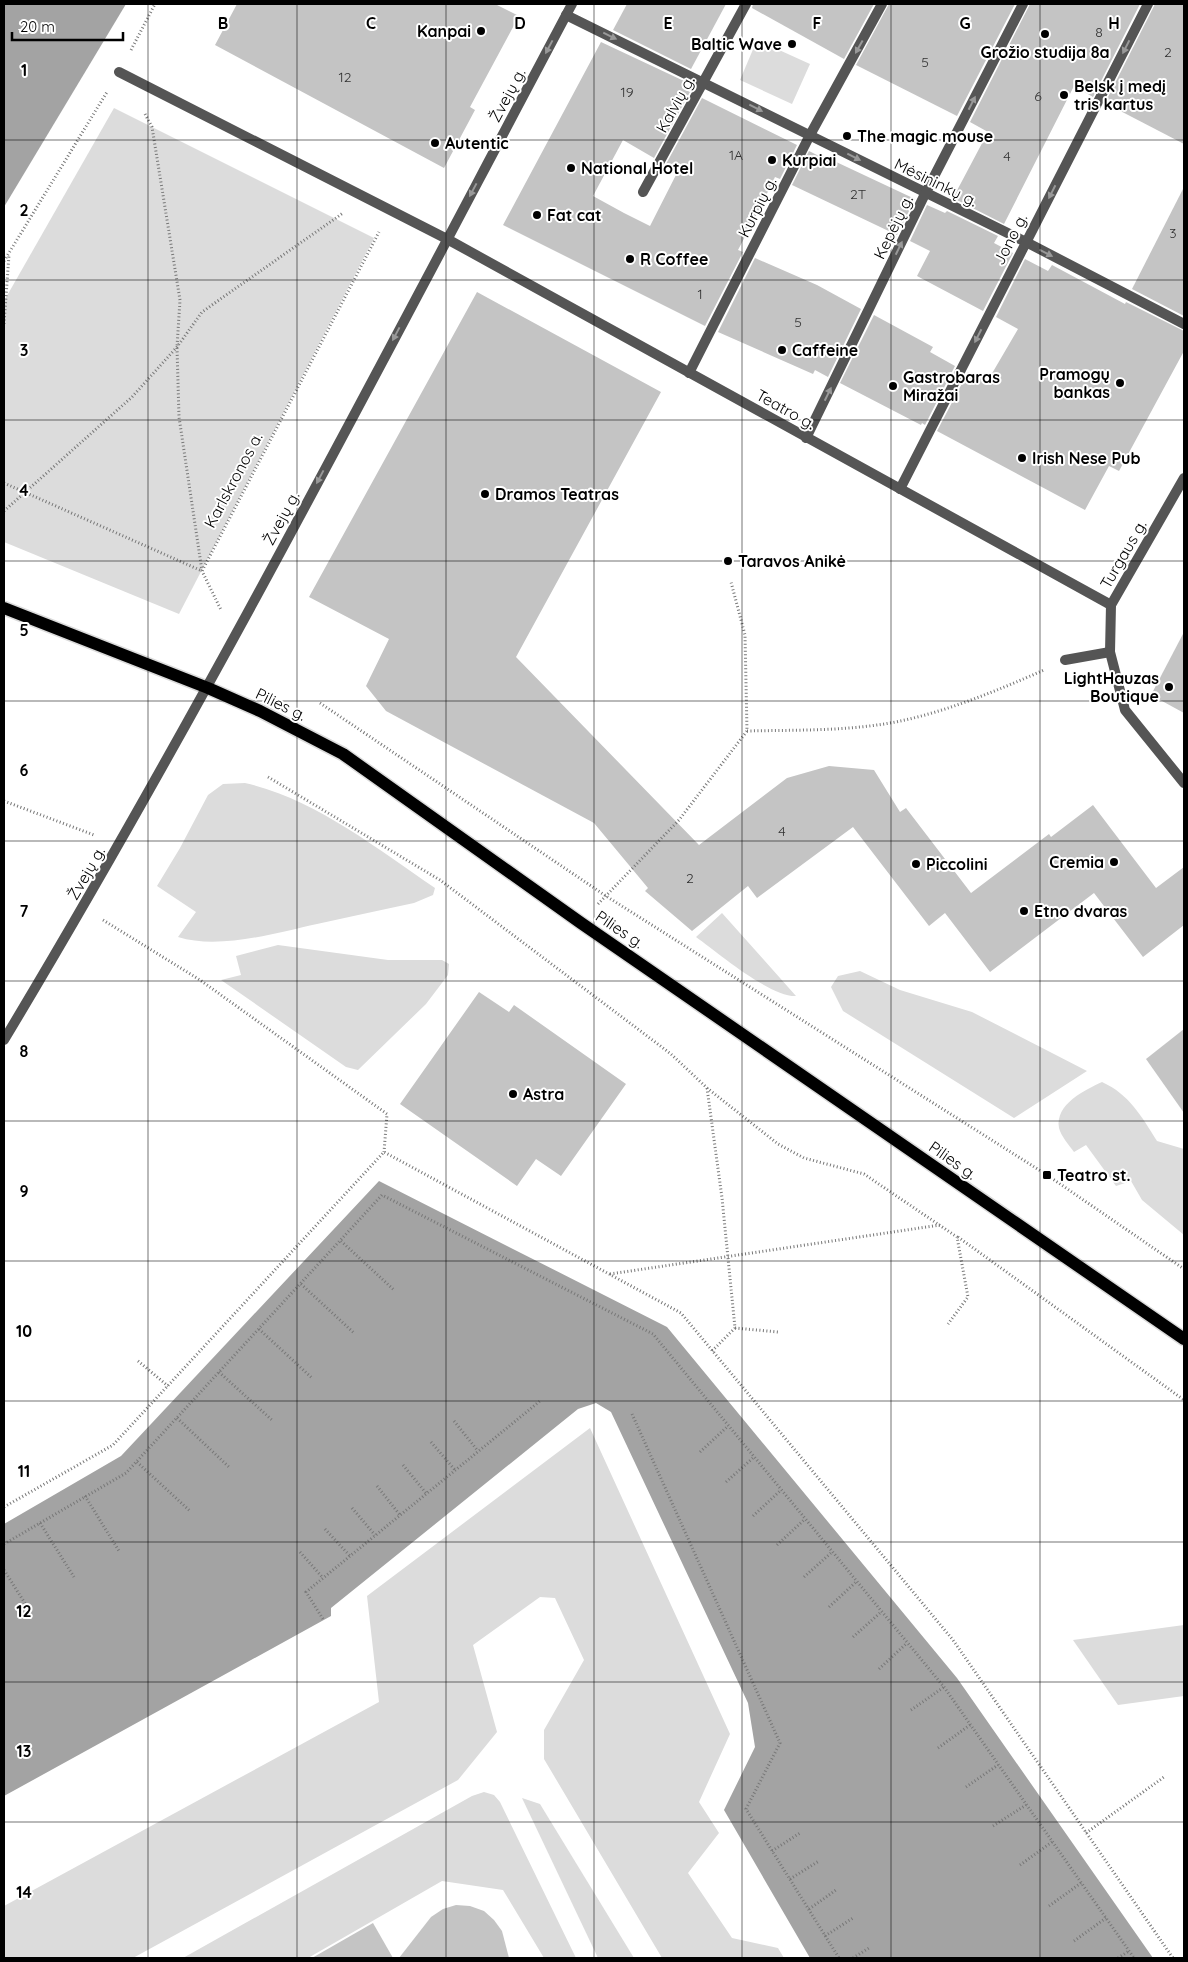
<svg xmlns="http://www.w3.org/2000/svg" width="1188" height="1962" font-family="Quicksand,sans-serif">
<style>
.green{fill:#dcdcdc}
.water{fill:#a3a3a3}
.building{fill:#c4c4c4}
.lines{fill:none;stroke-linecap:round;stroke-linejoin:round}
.primary-casing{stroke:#dbdbdb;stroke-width:15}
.path{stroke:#777;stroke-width:3;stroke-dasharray:1 2.5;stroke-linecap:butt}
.street{stroke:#555;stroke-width:10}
.primary{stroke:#000;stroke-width:12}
.oneway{fill:#999}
.grid{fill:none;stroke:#000;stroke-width:1;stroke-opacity:0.55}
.poi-dot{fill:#000;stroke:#fff;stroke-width:2}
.labels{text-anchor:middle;stroke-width:4;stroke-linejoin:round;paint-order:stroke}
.number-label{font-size:14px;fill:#313131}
.poi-label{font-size:16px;font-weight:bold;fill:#000;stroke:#fff;text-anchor:start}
.street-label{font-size:16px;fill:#000;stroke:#fff}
.grid-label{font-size:16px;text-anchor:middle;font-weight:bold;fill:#000;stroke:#fff;stroke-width:4;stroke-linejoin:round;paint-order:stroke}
</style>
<rect width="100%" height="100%" fill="#fff"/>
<g class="green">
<polygon points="757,40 810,64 792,104 740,80"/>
<polygon points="114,108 374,238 179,614 4,542 4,301"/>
<path d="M245,783C315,799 376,848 435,888L433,895L414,903C381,910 349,917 317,924C276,933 219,950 178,937L196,912L157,886L180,848L208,795L223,784Z"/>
<path d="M722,913L796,996C770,997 718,953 696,937Z"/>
<polygon points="278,945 388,960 442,960 449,964 448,975 426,1004 358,1070 346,1067 221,980 241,975 236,956"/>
<polygon points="860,971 900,990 972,1012 1087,1071 1014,1118 843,1011 831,987 838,976"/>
<path d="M1102,1082C1129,1094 1142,1117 1157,1141L1184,1149V1235L1142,1200L1131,1181L1116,1186L1086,1145L1074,1152C1069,1145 1061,1136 1059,1128C1055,1104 1085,1090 1102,1082Z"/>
<polygon points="590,1428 730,1734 699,1802 719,1833 688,1873 732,1938 778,1948 784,1958 662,1958 544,1759 544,1730 584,1660 555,1598 540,1597 473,1645 497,1732 458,1780 133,1958 4,1958 4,1906 379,1702 367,1596"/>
<polygon points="1184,1625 1184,1696 1118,1705 1073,1640"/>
<polygon points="484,1792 494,1795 500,1802 576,1958 544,1958 503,1890 442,1881 308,1958 183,1958 472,1796"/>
<polygon points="522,1798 540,1804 634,1958 598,1958"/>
</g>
<g class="water">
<polygon points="4,4 126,4 4,207"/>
<polygon points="379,1181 667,1327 957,1678 1153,1958 810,1958 724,1810 755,1747 748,1703 611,1412 596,1403 578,1409 331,1608 331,1616 4,1796 4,1524 121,1456"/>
</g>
<g class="building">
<polygon points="237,4 495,4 519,16 470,107 475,110 444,168 215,45"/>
<polygon points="627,4 726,4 691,69 613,30"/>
<polygon points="753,4 874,4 844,59 752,8"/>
<polygon points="889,4 1015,4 957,116 856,65"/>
<polygon points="1030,4 1140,4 1093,97 1074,86 1004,224 953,198 988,132 970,122"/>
<polygon points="1155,4 1184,4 1184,144 1105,103"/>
<polygon points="601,42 684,81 682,88 690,92 654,158 623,140 593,196 624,213 650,226 678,171 666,164 702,98 797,145 780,179 775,177 760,208 738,250 743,252 705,326 503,225"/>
<polygon points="809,151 831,162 832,160 915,199 897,235 792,185"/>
<polygon points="1184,187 1184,316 1132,289"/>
<polygon points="927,205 945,213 947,211 998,236 994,243 1013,253 983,311 917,276 930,251 910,241"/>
<polygon points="755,258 817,285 861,309 828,377 815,370 813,374 718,332"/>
<polygon points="1025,259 1048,271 1052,265 1125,304 1126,302 1184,331 1184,351 1119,471 1109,466 1085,510 937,431 968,372 987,382 1018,329 996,317"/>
<polygon points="477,292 661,392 516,657 699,845 787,778 829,766 874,770 900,812 906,808 971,893 1049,834 1051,837 1093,805 1156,888 1184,867 1184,925 1143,957 1094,893 990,972 945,913 929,926 853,827 757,898 748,886 692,931 645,891 648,888 594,823 386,711 366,686 389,639 309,597"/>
<polygon points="874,315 933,347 930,352 955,366 925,425 922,423 921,425 840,383"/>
<polygon points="1184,632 1184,713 1151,695"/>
<polygon points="479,992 509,1012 514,1005 626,1084 561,1176 536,1159 517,1186 400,1104"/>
<polygon points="1184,1029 1184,1113 1146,1059"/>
<polygon points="456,1905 470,1906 484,1911 494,1920 502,1931 509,1958 399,1958 431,1917 443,1909"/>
<polygon points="373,1923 393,1958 312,1958"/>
</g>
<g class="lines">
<g class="primary-casing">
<polyline id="primary" points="4,608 208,688 260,711 343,754 581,923 1184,1339"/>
</g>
<g class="path">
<polyline points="131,50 155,4"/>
<polyline points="145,114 152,127 180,300 177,347 179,417 202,571 221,610"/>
<polyline points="4,261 107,92"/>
<polyline points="4,324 9,255"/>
<polyline points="4,483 202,571 379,232"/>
<polyline points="4,511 132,397 177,347 202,312 343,213"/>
<polyline points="320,703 606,896 1047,1175 1184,1269"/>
<path d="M747,731C790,730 834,731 877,725C932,718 994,692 1044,670"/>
<polyline points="268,777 440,880 671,1054 707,1088 778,1144 804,1158 864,1174 957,1237 968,1297 948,1324"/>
<polyline points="4,801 94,835"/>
<polyline points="598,904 679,820 747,731 745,635 731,582"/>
<polyline points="103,920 200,980 387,1114 384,1152"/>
<polyline points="707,1088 722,1198 735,1328 712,1351"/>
<polyline points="958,1237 1184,1400"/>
<polyline points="341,1241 394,1290"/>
<polyline points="610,1274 940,1225"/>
<polyline points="301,1284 354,1333"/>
<polyline points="735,1328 778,1332"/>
<polyline points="259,1329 312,1378"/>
<polyline points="138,1361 168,1386"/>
<polyline points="219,1372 273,1421"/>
<polyline points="632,1414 780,1743 746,1809 839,1958"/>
<polyline points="177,1418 230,1468"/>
<polyline points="454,1421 478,1451"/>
<polyline points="431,1442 455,1470"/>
<polyline points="700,1452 728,1426"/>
<polyline points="137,1462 190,1511"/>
<polyline points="403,1465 426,1493"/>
<polyline points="726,1482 754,1457"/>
<polyline points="377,1486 400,1515"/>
<polyline points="85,1496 119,1551"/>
<polyline points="4,1507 113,1445 384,1152 681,1313 953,1640 1173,1958"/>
<polyline points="352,1508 375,1535"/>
<polyline points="753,1516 781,1490"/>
<polyline points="40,1523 74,1577"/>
<polyline points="325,1529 350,1556"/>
<polyline points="4,1544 126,1473 382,1195 653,1334 944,1687 1134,1958"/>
<polyline points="777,1545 805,1519"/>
<polyline points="300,1552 323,1578"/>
<polyline points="4,1570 26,1605"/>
<polyline points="804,1577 832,1552"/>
<polyline points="829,1607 856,1582"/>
<polyline points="323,1619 306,1592 540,1401"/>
<polyline points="853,1637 881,1612"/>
<polyline points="879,1669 907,1643"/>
<polyline points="911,1710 944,1687"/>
<polyline points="938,1748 970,1725"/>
<polyline points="966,1787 998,1765"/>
<polyline points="993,1826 1026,1805"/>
<polyline points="1086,1833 1164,1777"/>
<polyline points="772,1851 800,1833"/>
<polyline points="1020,1865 1052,1842"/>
<polyline points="790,1879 819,1861"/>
<polyline points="1049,1906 1081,1883"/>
<polyline points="809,1909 836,1890"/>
<polyline points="825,1936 853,1918"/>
<polyline points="1074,1941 1106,1918"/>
<polyline points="853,1958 869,1948"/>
<polyline points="1118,1958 1129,1951"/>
</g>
<g class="street">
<polyline points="566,15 1026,242 1184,324"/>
<polyline points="119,72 447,239 1111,605"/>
<polyline points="643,192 746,4"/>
<polyline points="689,373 810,135 882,4"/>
<polyline points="806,438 925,194 1023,4"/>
<polyline points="1184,478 1111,605 1110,652 1125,710 1184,783"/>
<polyline points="900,489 1148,4"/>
<polyline points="1065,660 1110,652"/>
<path d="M4,1040C207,702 387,352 572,4"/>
</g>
<use href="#primary" class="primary"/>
</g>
<defs><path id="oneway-solid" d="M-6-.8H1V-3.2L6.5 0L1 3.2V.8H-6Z" transform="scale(1.25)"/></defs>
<g class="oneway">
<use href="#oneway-solid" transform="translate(610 36) rotate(26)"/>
<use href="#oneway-solid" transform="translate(549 47) rotate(118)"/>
<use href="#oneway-solid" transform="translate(859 47) rotate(119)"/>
<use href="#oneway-solid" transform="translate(1126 47) rotate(117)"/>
<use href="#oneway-solid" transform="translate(972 103) rotate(-63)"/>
<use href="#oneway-solid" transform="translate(756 108) rotate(27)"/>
<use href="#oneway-solid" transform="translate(854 157) rotate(27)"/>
<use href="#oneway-solid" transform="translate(473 190) rotate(118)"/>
<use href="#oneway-solid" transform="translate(1052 192) rotate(117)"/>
<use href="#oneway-solid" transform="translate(899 248) rotate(-64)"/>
<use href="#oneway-solid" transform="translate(1046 253) rotate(27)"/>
<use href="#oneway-solid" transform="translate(396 334) rotate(118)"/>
<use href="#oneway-solid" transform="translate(978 336) rotate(117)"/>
<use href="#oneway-solid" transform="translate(828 394) rotate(-64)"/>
<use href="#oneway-solid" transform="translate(320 477) rotate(118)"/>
</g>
<path class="grid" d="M148,4V1958M297,4V1958M446,4V1958M594,4V1958M742,4V1958M891,4V1958M1040,4V1958M4,140H1184M4,280H1184M4,420H1184M4,561H1184M4,701H1184M4,841H1184M4,981H1184M4,1121H1184M4,1261H1184M4,1401H1184M4,1542H1184M4,1682H1184M4,1822H1184"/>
<g class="poi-dot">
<circle cx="481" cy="31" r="5"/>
<circle cx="1045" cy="34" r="5"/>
<circle cx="792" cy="44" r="5"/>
<circle cx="1064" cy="95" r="5"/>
<circle cx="847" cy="136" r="5"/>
<circle cx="435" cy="143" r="5"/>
<circle cx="772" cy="160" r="5"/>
<circle cx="571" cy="168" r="5"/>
<circle cx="537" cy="215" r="5"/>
<circle cx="630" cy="259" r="5"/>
<circle cx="782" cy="350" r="5"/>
<circle cx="1120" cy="383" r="5"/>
<circle cx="893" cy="386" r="5"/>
<circle cx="1022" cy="458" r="5"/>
<circle cx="485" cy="494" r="5"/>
<circle cx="728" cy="561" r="5"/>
<circle cx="1169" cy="687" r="5"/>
<circle cx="1114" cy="862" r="5"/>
<circle cx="916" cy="864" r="5"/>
<circle cx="1024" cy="911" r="5"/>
<circle cx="513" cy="1094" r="5"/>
<rect x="1042" y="1170" width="10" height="10" rx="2.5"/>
</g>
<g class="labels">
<g class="number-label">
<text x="1099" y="37">8</text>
<text x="1168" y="57">2</text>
<text x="925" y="67">5</text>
<text x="345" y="82">12</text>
<text x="627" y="97">19</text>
<text x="1038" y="101">6</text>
<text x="736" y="160">1A</text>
<text x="1007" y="161">4</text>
<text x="858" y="199">2T</text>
<text x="1173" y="238">3</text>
<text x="700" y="299">1</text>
<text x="798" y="327">5</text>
<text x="782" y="836">4</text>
<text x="690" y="883">2</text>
</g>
<g class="poi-label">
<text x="471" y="37" text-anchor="end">Kanpai</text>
<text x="782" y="50" text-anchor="end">Baltic Wave</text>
<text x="1045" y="58" text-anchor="middle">Grožio studija 8a</text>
<text x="1074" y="92">Belsk į medį<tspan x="1074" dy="18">tris kartus</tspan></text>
<text x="857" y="142">The magic mouse</text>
<text x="445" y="149">Autentic</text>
<text x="782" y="166">Kurpiai</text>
<text x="581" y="174">National Hotel</text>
<text x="547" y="221">Fat cat</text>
<text x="640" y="265">R Coffee</text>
<text x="792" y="356">Caffeine</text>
<text x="1110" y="380" text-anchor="end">Pramogų<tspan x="1110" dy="18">bankas</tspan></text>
<text x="903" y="383">Gastrobaras<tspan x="903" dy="18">Miražai</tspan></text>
<text x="1032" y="464">Irish Nese Pub</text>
<text x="495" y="500">Dramos Teatras</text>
<text x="738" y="567">Taravos Anikė</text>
<text x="1159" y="684" text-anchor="end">LightHauzas<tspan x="1159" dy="18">Boutique</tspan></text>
<text x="1104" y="868" text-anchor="end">Cremia</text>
<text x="926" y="870">Piccolini</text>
<text x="1034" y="917">Etno dvaras</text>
<text x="523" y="1100">Astra</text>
<text x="1057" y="1181">Teatro st.</text>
</g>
<g class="street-label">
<text transform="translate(507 95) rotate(-62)" y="6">Žvejų g.</text>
<text transform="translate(675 104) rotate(-61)" y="6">Kalvių g.</text>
<text transform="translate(936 182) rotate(26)" y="6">Mėsininkų g.</text>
<text transform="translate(757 207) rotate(-63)" y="6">Kurpių g.</text>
<text transform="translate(893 227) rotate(-64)" y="6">Kepėjų g.</text>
<text transform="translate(1010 239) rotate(-63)" y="6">Jono g.</text>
<text transform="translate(786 409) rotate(29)" y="6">Teatro g.</text>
<text transform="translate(233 480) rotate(-62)" y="6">Karlskronos a.</text>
<text transform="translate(281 518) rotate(-62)" y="6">Žvejų g.</text>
<text transform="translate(1123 554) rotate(-60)" y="6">Turgaus g.</text>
<text transform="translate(281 704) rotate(26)" y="6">Pilies g.</text>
<text transform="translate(86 873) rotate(-60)" y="6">Žvejų g.</text>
<text transform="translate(620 929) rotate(34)" y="6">Pilies g.</text>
<text transform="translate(953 1160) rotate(35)" y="6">Pilies g.</text>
</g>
</g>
<g class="grid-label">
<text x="223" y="29">B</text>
<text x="371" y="29">C</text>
<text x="520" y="29">D</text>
<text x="668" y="29">E</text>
<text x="817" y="29">F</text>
<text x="965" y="29">G</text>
<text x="1114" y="29">H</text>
<text x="24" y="76">1</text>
<text x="24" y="216">2</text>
<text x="24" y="356">3</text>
<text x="24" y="496">4</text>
<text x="24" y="636">5</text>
<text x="24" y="776">6</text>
<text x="24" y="917">7</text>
<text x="24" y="1057">8</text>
<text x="24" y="1197">9</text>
<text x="24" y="1337">10</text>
<text x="24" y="1477">11</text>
<text x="24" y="1617">12</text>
<text x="24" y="1757">13</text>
<text x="24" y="1898">14</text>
</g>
<rect width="1188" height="1962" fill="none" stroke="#000000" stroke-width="10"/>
<path d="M12 32v8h111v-8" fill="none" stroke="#000000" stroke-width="2.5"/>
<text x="20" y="32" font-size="15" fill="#000000" stroke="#ffffff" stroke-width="4" paint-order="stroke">20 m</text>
</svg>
